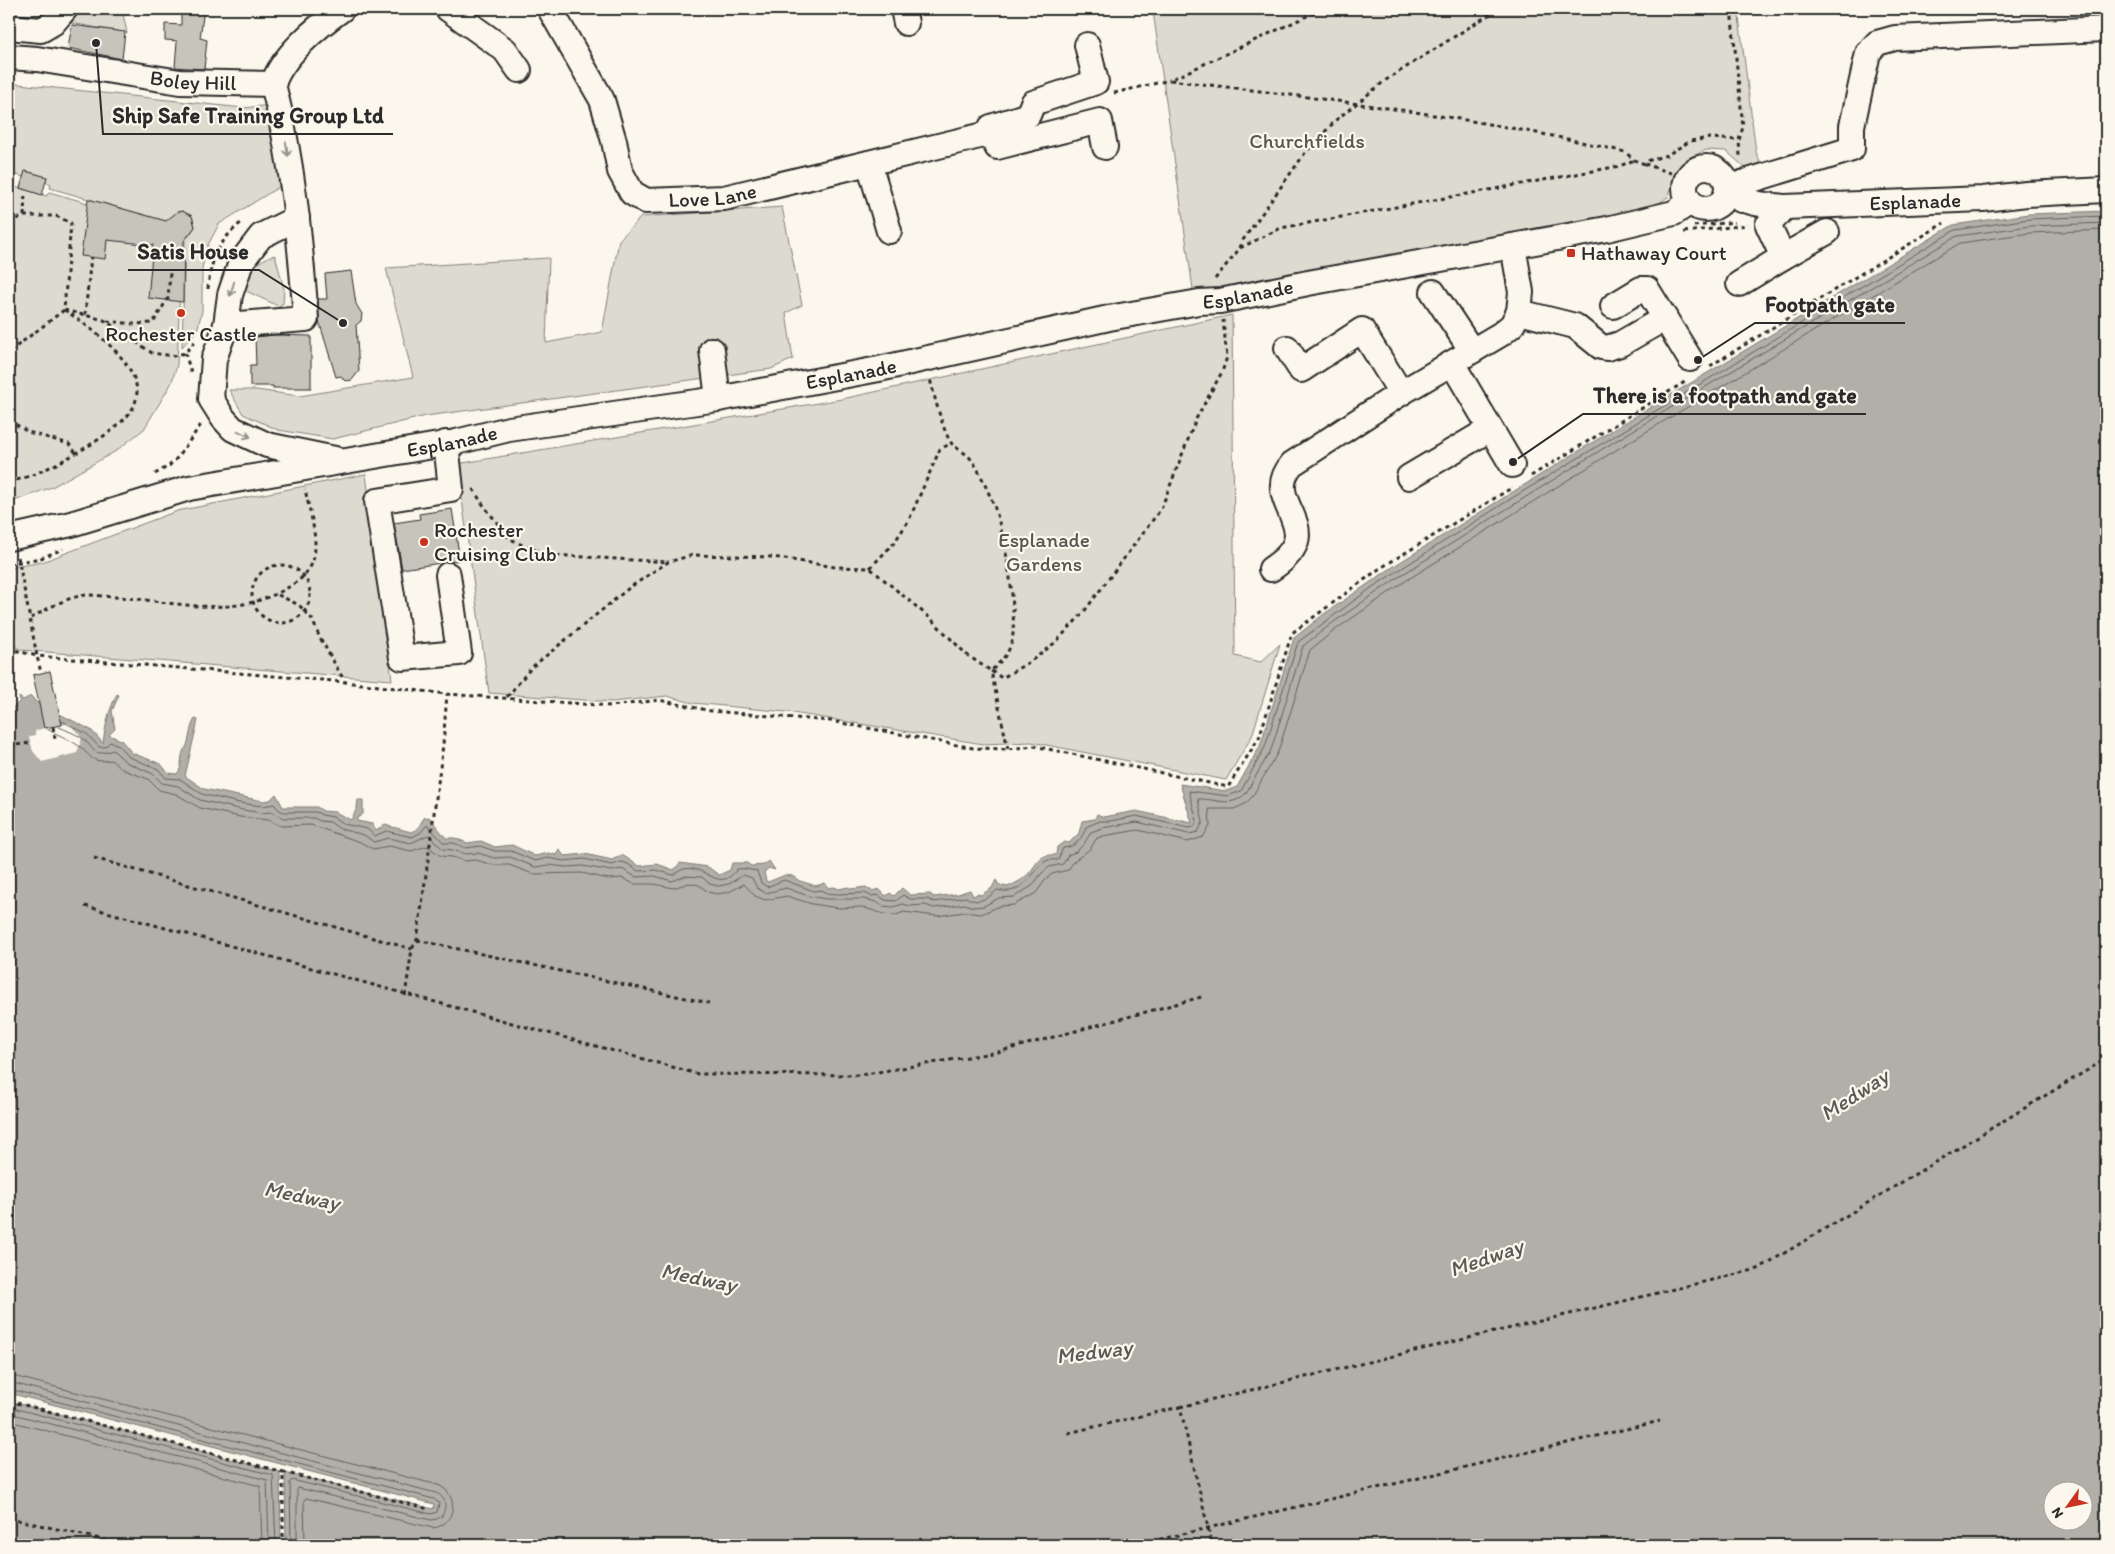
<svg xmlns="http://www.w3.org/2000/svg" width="2115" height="1554" font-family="Itim,sans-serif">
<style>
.green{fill:#dddad0;stroke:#84827e}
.water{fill:#b1afa7;stroke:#7b7a75;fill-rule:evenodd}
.pier{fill:#fbf7ec}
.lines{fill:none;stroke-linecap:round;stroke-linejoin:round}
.shore{stroke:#61605d;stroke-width:1}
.building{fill:#c7c4bc;stroke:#2b2b2b}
.minor-casing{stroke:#2b2b2b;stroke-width:28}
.path{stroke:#2b2b2b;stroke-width:3;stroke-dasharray:4 4;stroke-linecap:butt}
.minor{stroke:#fbf7ec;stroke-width:24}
.oneway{stroke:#93918c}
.poi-dot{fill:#c8321e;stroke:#fbf7ec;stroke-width:2}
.labels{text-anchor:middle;stroke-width:4.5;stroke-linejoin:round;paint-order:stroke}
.street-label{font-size:21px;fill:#2b2b2b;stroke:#fbf7ec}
.park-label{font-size:21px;fill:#585754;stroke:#fbf7ec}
.poi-label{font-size:21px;fill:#2b2b2b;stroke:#fbf7ec;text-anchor:start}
.water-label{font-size:22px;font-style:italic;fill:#5a5956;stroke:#fbf7ec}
.leader{fill:none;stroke:#2b2b2b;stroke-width:2}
.callout-dot{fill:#2b2b2b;stroke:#fbf7ec;stroke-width:2}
.callout-label{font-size:22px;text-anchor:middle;font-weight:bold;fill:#2b2b2b;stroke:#fbf7ec;stroke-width:4.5;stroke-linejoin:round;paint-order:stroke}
</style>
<rect width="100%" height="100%" fill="#fbf7ec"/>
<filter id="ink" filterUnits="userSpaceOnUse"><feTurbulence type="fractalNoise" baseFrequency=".02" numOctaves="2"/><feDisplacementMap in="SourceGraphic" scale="10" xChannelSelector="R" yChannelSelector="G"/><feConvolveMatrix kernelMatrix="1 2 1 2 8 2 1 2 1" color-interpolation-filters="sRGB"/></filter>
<g filter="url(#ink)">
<g class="green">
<polygon points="81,9 122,9 127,33 71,23"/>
<polygon points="1162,9 1738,9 1756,152 1761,165 1749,171 1726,151 1706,150 1689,158 1677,172 1668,197 1650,209 1194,296 1153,11"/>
<polygon points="9,83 243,108 272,105 287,182 219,224 208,245 202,268 202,311 197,331 182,347 185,238 189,236 195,227 192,216 182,211 169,222 50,188 51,184 46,182 47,177 26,171 23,177 9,172"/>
<polygon points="9,180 16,183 15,187 47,196 49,192 169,226 182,234 177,365 171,384 144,429 116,451 52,487 9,503"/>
<polygon points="782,207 802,305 786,313 793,359 771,369 426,416 333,439 278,430 243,414 229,390 256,390 300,396 413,377 386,268 549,258 546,343 602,332 619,240 641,217"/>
<path d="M275,255L284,289L283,304L278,306L242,289C249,273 257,259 275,255Z"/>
<polygon points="1232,315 1235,656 1261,662 1280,644 1252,736 1226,780 1031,742 983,744 787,712 693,703 667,696 612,702 489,693 457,464 842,399"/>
<polygon points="366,474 392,680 22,650 9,643 9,568 42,562 177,511"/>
</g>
<g class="water">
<path d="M2106,211V1545H286L285,1473L433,1509L434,1504L9,1393V711L20,701L19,697L23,700L31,696L36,702L91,730L103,743C105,727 109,709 117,694L119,695L112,711L115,729L109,735L121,740L132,753L161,764L168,773L177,774C183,767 180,760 183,752C184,748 186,749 187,745C190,737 190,726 195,719L198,720L185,776L204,789L263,801L270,800L276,794L283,807H317L323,811L335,812L351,820L357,808L358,800H363V814L357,818V821L372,824L376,831L385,825L411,832L417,829L424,818L429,817L446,838H455L467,843L481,841L495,847L512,845L535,856L548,853L556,855L559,849L564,856L585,854L612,860L622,855L639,866L657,864L674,870L680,863L708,867L719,875L730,870L732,863H747L751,866L764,865L769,861L775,870L769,868L764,872L766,881L768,882L785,875L792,876L800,881L816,886L825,883L828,888L834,887L839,889L848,887L851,889L866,887L872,891L879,889L886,896L890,893L894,896L902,888L910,895L930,894L934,897L958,894L970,890L973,896L977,894L981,895L992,888L996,880L999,885L1008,887C1013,884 1021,881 1025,877C1037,867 1037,853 1056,855L1057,847L1064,842L1069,843L1079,833L1082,821L1095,819L1097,814L1104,817L1136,811L1192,823L1180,784L1226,791L1237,787L1260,746L1294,638L1324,614L1397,564L1606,434L1953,225L2029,214ZM2052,1492H2082V1522H2052Z"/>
<polygon points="9,1401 280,1472 281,1545 9,1545"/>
</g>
<polygon class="pier" points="39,701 62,725 69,723 82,738 77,753 42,762 33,751 29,737 35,735 35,731 44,728"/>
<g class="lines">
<g class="shore">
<path d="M62,721L87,734L99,747H105L110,742L117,744L129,757L158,769L166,778L180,779L202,794L239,803L263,806L274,804L279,810L284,812H316L322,815L333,817L344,824L367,829L375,836L386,831L412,837L420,833L427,825L444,843H454L466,848L480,846L495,851H511L535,861L548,858L564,861L584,859L612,865L622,862L628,864L638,871L656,870L673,875C677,873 680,870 684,869C706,864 719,895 737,869C744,868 750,870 757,871L761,883L767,887L784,880L814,891L821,890L826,893L838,894L865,893L871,896L878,895L885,900L896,901L903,895L910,899H927L934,902L966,897C977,905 988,899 997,890C1025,897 1028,872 1046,861C1049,859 1054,860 1058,860L1063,848C1076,847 1082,839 1086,827L1100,821H1111L1136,816L1189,828L1194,827L1197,821L1189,791L1228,796L1241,791L1265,747L1298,642L1374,586L1517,495L1955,230L2029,219L2106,216"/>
<path d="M59,727C66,730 76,734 82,738C96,748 90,758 113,750L126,762L153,774L162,783L178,786L200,800L243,810L262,813L271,812L283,818H314L320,821L330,822L340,829L364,835L374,842L388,838L411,843L428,835L443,849L453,850L466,854L478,853L494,858L510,857L535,867L549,865L566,867L583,866L611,871L622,869L636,877L655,876L672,881L686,876L702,877L710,884L718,886L729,884L743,875L752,878L757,888L766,893L786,888L808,896L827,899H864L876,902L883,906L893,907L903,904L910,906L925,905L934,908L965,904L973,907L984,906L999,898L1014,897L1032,886L1041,874L1049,867L1063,864L1068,855L1076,852L1084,844L1091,832L1102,828L1137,822L1189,834L1198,832L1203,822L1198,799C1215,798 1232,809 1246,793L1271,750L1303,646L1331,624L1403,574L1612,443L1957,236L2030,226L2106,223"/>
<path d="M47,729C56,734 67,738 76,744C92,754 88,764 111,760L124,770L148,779L159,790L176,794L200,808L240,817L268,820L281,826L311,825L360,842L373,849L389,846L411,851L427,846L441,856L452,857L465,861L476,860L493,865H509L533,874L582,873L608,879L622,878L634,884H654L673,888L689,883L699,885L708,892L717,894L729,892L744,884L755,896L765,900L787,896L812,904L838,908L862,907L884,914L896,915L904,912L937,916L964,912L981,914L1000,906L1014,905L1036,893L1046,879L1052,874L1068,870L1074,861L1090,849L1097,838L1103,836L1138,830L1188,842L1203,837L1210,826L1209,809H1234L1245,804L1252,797L1278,752L1310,650L1335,630L1407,580L1616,450L1960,243L2030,233L2106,230"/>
<path d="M9,1375L438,1485C460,1494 456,1525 433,1528L306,1498L304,1500L305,1545"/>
<path d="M9,1382L436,1493C446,1497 447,1506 442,1516L437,1519L431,1520L298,1488L297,1490V1545"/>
<polyline points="9,1389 434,1499 439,1503 437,1512 431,1514 292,1480 290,1482 291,1545"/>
<polyline points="9,1407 273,1475 276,1545"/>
<polyline points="9,1413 267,1480 269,1545"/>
<polyline points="9,1421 260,1486 262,1545"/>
</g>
</g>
<g class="building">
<polygon points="181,9 204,9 200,38 207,40 204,69 175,67 177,41 165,40 165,24 181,25"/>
<polygon points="72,25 125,32 122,59 68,48"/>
<polygon points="25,171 47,177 42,195 20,188"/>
<polygon points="88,199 166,221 177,212 182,211 192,216 195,227 184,241 183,302 148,298 153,245 107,240 105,259 81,256"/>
<polygon points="351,271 356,304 362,314 361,321 356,325 359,371 352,380 345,381 341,376 336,377 319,321 318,299 327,299 325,274"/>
<polygon points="275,335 311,336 311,388 273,388 273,386 250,386 250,365 256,365 255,337"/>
<polygon points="452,509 460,560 402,569 394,523 420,519 419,514"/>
<polygon points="50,671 62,725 44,728 33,675"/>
</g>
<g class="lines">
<g class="minor-casing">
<g id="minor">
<polyline points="448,9 505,50 519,70"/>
<path id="s1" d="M550,9L602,100L614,141L620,171L632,193L646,201L724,198L992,133L997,147L1100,121L1105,147"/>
<polyline points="903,9 906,23"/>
<polyline points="9,27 41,30 53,23 65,9"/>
<path id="s2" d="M9,57L37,59L180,82L273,84"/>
<path d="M273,84C282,56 318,26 342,9"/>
<polyline points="992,133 991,127 1028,115 1033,103 1096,82 1087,45"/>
<polyline points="869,163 889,231"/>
<circle cx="1706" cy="188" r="21"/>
<path id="s3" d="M1729,192C1747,204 1764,205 1785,207L1983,199L2027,194L2106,190"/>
<polyline points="1741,200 1742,183 1852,149 1852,126 1868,53 1877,43 1895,38 2106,29"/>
<polyline points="297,218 261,236 241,262 230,295 226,325 214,359 211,399 223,418 233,429 267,445 335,459"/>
<polyline points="1513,246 1521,292 1519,312 1575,326 1601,347 1607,348 1620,344 1665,318"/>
<polyline points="1783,257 1827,232"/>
<polyline points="1739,284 1783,257 1768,225 1785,207"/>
<polyline points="1433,292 1472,351"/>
<polyline points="1613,306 1641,289 1647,289 1690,359"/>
<path d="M226,325L306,319C300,240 293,161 273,84"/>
<polyline points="1287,348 1301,370 1362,330 1401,393"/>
<polyline points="712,350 718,399"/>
<polyline points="1452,363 1512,465"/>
<polyline points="446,443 451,489 377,501 402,658 459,653 448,575"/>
<polyline points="1409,477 1490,429"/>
<path id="s4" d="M9,538L71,524L189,488L456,442L509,429L718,399L879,369L1109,318L1199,302L1220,301L1308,283L1607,229L1674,213L1690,202"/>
<path d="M1271,569C1334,528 1258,504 1292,464L1401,393L1501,334L1512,325L1519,312"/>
</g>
</g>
<g class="path">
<path d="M1322,9L1170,80C1323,99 1475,116 1625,152L1634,160L1645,164"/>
<polyline points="1731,9 1743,127 1739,140 1740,156"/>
<polyline points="1114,93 1170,80"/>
<polyline points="1671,173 1645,164 1647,161 1667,155 1690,141 1710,138 1739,140"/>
<polyline points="24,216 25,192"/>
<polyline points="9,222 24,216 56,216 71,223 64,310 9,352"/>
<polyline points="1694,226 1735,222"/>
<polyline points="1684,232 1748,225"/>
<polyline points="1240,248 1243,240 1305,153 1336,120 1386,80 1498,9"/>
<polyline points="1215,279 1240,248 1281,228 1620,166 1634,160"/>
<path d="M208,289C210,261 219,240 242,222"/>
<polyline points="64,310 104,320 152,353 173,356 185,353 197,339"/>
<polyline points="85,315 91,257"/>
<polyline points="107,321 134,324 153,323 168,298 170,272"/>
<polyline points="185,353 191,372"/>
<polyline points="1710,366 1944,223"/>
<polyline points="9,420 28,432 69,444 76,453"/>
<polyline points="155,474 169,466 178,457 202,423"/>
<polyline points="1531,476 1688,380"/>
<path d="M9,482C36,476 61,462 85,448C100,439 130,420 135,403C148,368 91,328 66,311"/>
<polyline points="473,489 484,506 509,538 524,546 550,555 668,562"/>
<polyline points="18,557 37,656 345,682 447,694 611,706 659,700 711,711 831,721 973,748 1008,749 1034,746 1228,787 1259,738 1292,633 1379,569 1513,487"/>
<polyline points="9,564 41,558 63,549"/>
<circle cx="281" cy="594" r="29"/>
<polyline points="870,568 894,543 909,520 940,449 952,443"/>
<polyline points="278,595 299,605 312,619 319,636 345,682"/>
<path d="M31,618C49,608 66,597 87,595C97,595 108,597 118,597C178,602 237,621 292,585C302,579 312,569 314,556C318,535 309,510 305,489"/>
<polyline points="9,646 18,651 37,656 41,673"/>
<path d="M507,697L531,668L629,588L668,562L693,555L773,557L835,567L870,568L930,618L967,655L991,671C1000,662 1009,654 1012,641C1018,610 1004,527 991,498C985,486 979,468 970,458C965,452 957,449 952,444C943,433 934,394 930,379"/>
<polyline points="53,727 55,739"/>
<polyline points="9,746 30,743"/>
<polyline points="1008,749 991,671 1002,678 1031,661 1056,642 1083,613 1161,509 1196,419 1222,372 1227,357 1223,320"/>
<polyline points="94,858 412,949"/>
<polyline points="85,906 698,1074 860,1075 998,1052 1205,996"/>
<polyline points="417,940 709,1003"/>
<polyline points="405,996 412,949 417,940 423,897 443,745 447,694"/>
<polyline points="9,1401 283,1472 283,1545"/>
<polyline points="1180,1407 1758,1269 2106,1059"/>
<polyline points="1068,1433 1180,1407 1212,1545"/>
<polyline points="283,1472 429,1509"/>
<polyline points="9,1518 126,1545"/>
<polyline points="1136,1545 1660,1421"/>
</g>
<use href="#minor" class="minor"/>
</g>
<defs><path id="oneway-shaft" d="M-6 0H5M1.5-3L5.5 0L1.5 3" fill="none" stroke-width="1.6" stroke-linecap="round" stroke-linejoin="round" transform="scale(1.25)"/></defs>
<g class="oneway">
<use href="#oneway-shaft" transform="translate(287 149) rotate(81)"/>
<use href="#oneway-shaft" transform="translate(232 289) rotate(107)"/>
<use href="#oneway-shaft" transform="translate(244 434) rotate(26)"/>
</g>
</g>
<g class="poi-dot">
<rect x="1566" y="248" width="10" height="10" rx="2.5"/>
<circle cx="181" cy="313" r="5"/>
<circle cx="424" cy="542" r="5"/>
</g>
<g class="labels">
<g class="street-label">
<text dy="7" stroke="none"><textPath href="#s2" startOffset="186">Boley Hill</textPath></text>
<text dy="7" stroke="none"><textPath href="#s1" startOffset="286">Love Lane</textPath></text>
<text dy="7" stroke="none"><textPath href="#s3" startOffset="189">Esplanade</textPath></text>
<text dy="7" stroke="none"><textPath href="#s4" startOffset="1264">Esplanade</textPath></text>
<text dy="7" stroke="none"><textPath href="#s4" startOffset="859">Esplanade</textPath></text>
<text dy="7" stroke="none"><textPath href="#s4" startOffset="454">Esplanade</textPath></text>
</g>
<g class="park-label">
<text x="1307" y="148">Churchfields</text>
<text x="1044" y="547">Esplanade<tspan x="1044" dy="24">Gardens</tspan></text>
</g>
<g class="poi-label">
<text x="1581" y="260">Hathaway Court</text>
<text x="181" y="341" text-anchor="middle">Rochester Castle</text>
<text x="434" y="537">Rochester<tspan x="434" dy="24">Cruising Club</tspan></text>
</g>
<g class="water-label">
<text transform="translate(1854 1094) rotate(-33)" y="8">Medway</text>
<text transform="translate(302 1195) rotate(12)" y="8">Medway</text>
<text transform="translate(1486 1257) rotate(-19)" y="8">Medway</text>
<text transform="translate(699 1277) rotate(12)" y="8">Medway</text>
<text transform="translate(1094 1351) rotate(-7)" y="8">Medway</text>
</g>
</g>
<path class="leader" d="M96 43L103 134H393M343 323L259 270H128M1698 360L1755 323H1905M1513 462L1583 414H1866"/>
<g class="callout-dot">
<circle cx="96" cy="43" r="5"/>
<circle cx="343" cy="323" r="5"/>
<circle cx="1698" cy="360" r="5"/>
<circle cx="1513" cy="462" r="5"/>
</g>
<g class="callout-label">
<text x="248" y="123">Ship Safe Training Group Ltd</text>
<text x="193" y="259">Satis House</text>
<text x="1830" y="312">Footpath gate</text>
<text x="1725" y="403">There is a footpath and gate</text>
</g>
<rect width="2115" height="1554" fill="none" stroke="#fbf7ec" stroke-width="30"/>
<rect x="15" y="15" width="2085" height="1524" fill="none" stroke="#2b2b2b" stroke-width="2" filter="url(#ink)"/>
<g transform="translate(2068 1506) rotate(237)"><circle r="24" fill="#fbf7ec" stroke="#a8a59f"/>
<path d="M0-4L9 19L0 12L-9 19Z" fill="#c8321e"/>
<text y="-8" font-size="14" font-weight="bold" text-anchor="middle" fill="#2b2b2b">N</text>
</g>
</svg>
